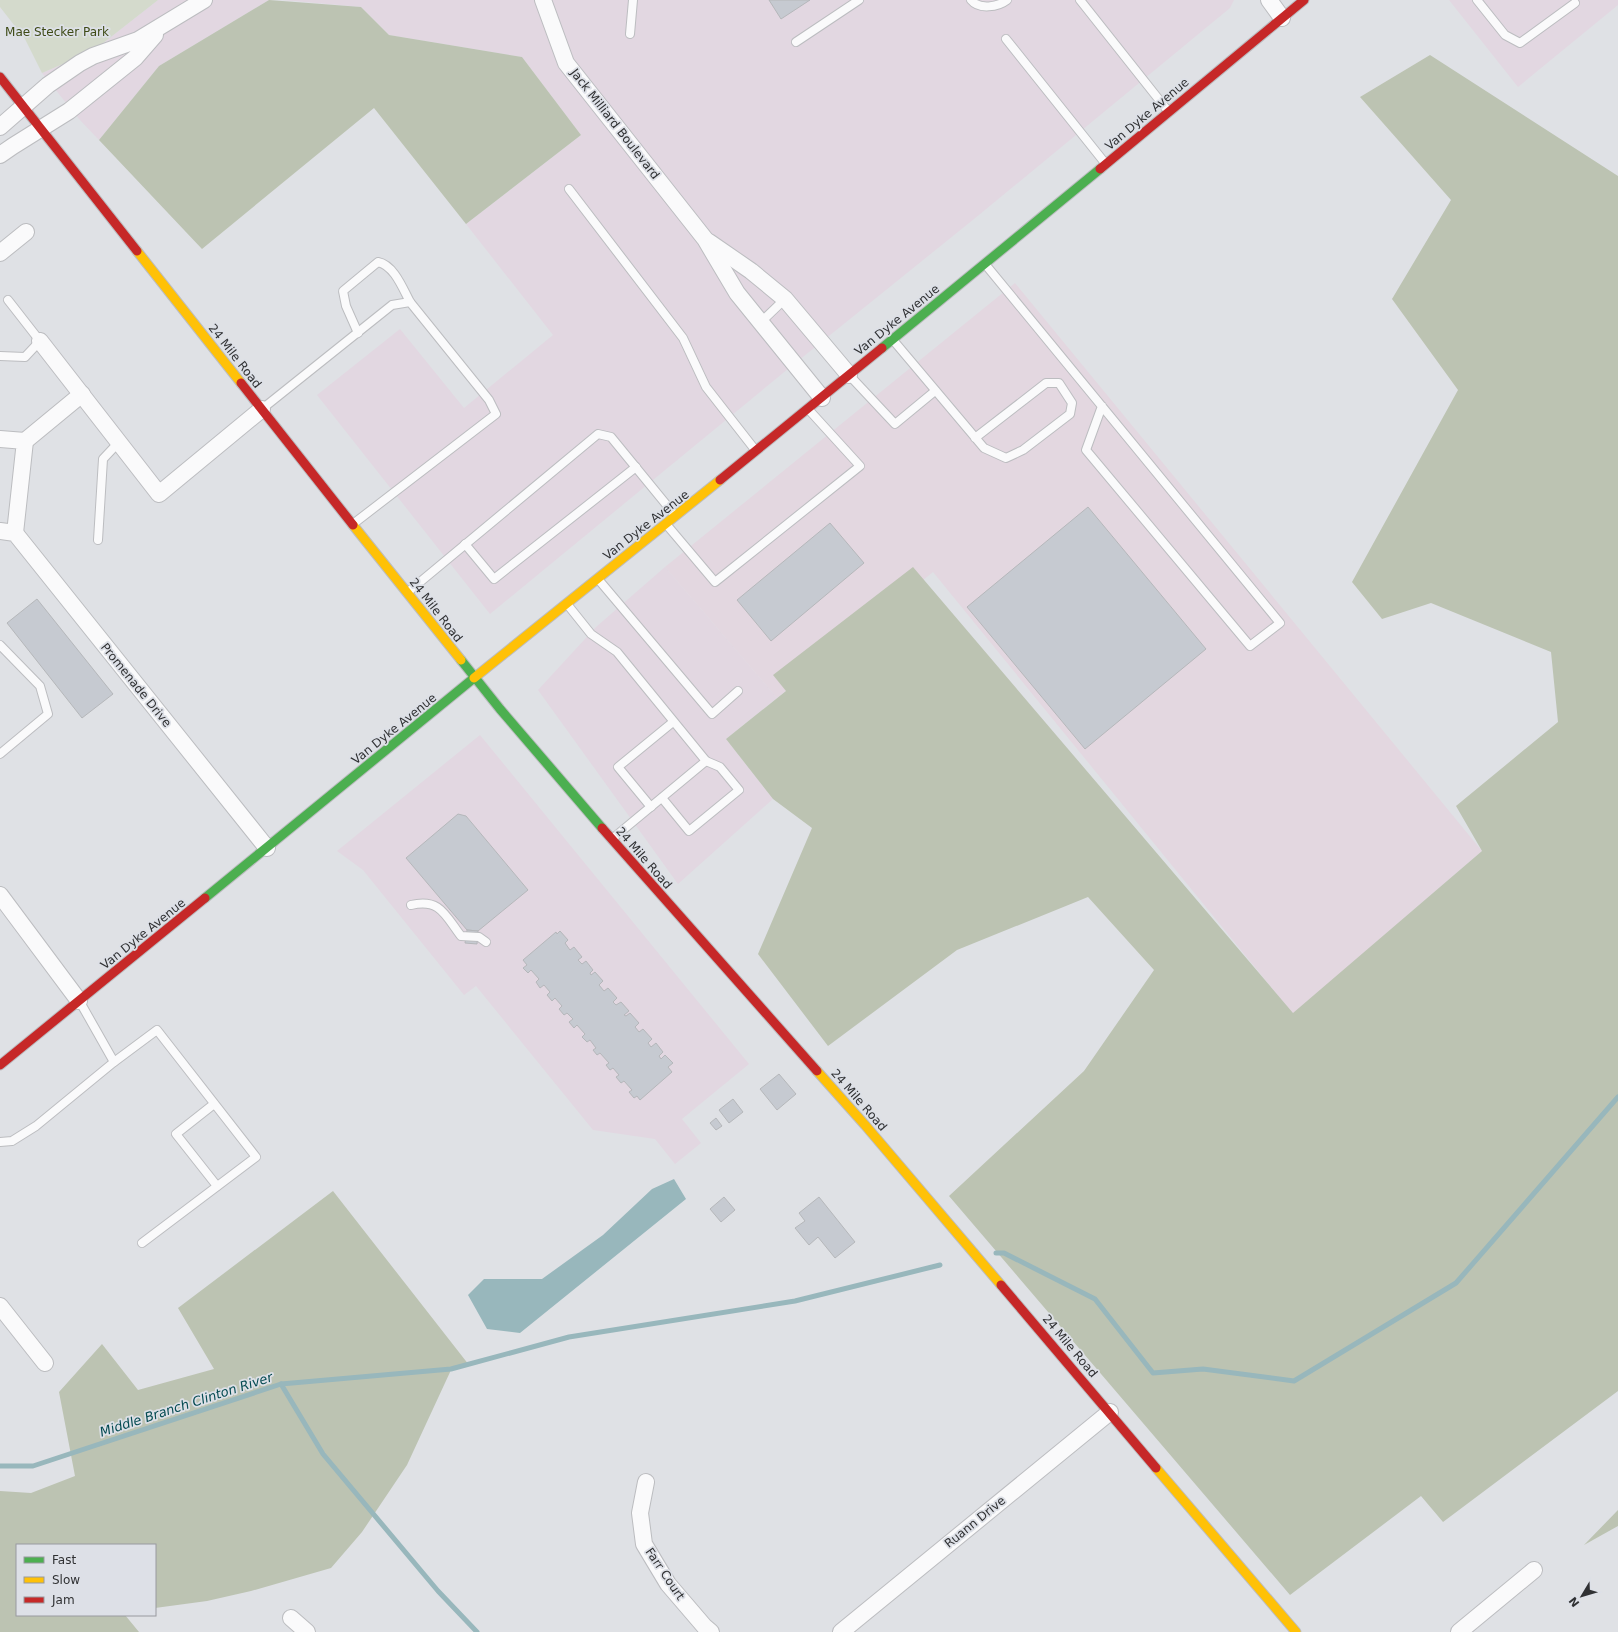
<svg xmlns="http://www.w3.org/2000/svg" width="1618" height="1632" font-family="'DejaVu Sans',sans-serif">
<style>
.commercial{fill:#e2d7e1}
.industrial{fill:#e3d7e0}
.green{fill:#d4dacc}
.forest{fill:#bcc3b2}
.water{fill:#98b7bc}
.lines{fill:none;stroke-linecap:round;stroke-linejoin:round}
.stream{stroke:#98b7bc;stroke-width:5}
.building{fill:#c6cad1;stroke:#b5b7ba}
.lane-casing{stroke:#bcbdc0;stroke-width:10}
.street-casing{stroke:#bcbdc0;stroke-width:18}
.fast-casing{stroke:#bcbdc0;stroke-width:11}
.slow-casing{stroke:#bcbdc0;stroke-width:11}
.jam-casing{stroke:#bcbdc0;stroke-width:11}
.lane{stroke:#fafafb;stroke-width:8}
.street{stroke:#fafafb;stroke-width:16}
.fast{stroke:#4caf50;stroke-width:9}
.slow{stroke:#ffc107;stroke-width:9}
.jam{stroke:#c62828;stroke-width:9}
.labels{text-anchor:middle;stroke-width:3.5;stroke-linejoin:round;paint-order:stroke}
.park-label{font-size:12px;fill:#3e4a15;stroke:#dde0e7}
.street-label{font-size:12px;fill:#303133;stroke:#dde0e7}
.water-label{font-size:13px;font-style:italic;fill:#044a51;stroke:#dde0e7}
</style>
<rect width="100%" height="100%" fill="#dfe1e5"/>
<g class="commercial">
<polygon points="158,0 269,0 159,66 99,140 79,119 42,73 93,51"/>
<polygon points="283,0 1234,0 1230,8 974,219 783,373 490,614 317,395 400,329 464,408 553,335 466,224 581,135 522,57 389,35 361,7"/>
<polygon points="1449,0 1618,0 1618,5 1518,87"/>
<polygon points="665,567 777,698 726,739 773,799 678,884 538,690 596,627"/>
<polygon points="480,735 749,1064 682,1119 701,1143 675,1164 655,1139 593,1130 476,986 464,995 363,870 337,851"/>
</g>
<polygon class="industrial" points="1015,283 1482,851 1293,1014 933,572 777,698 665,567"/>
<polygon class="green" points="0,0 158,0 93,51 42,73 25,39 0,7"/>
<g class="forest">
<polygon points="269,0 361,7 389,35 522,57 581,135 466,224 374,108 202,249 99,140 159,66"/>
<polygon points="1430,55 1618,176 1618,1391 1443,1522 1421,1496 1290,1595 949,1196 1084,1071 1154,970 1088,897 957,950 828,1046 758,954 812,828 773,799 726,739 786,691 773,675 913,567 1293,1013 1482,851 1456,806 1558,722 1551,652 1431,603 1382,619 1352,582 1458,390 1392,299 1451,200 1360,97"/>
<polygon points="333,1191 469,1365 451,1370 407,1465 362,1532 331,1568 251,1591 207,1601 155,1608 155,1545 17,1545 17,1615 125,1615 139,1632 0,1632 0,1491 31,1493 75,1476 59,1392 102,1344 138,1390 214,1369 178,1308"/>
<polygon points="1618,1510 1618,1526 1584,1545"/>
</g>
<polygon class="water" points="674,1179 686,1199 520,1333 487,1329 468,1295 484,1279 542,1279 603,1235 652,1189"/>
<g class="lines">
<g class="stream">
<polyline points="996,1253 1004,1253 1095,1299 1153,1373 1203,1369 1294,1381 1456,1283 1618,1097"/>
<polyline points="281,1384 323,1454 438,1591 477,1632"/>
<polyline points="0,1466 33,1466 281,1384 451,1369 569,1337 795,1301 940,1265"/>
</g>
</g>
<g class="building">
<polygon points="769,0 810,0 781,19"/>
<polygon points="1088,507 1206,649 1085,749 967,607"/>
<polygon points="830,523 864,563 771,641 737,600"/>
<polygon points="37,599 113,694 82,718 7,623"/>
<polygon points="458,814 466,816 528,890 478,931 467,930 406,858"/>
<polygon points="467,930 478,931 477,944 465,943"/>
<polygon points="560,931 568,940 565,943 570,950 574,947 582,957 578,960 582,964 586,961 593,970 590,973 591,975 595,972 603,981 599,985 604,991 608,988 617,998 613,1002 616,1005 621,1002 629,1011 624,1015 626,1016 630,1013 639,1023 635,1027 639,1032 643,1029 652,1039 648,1043 651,1047 656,1043 663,1052 659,1056 661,1059 665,1055 673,1063 668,1067 672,1072 640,1100 637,1096 634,1098 629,1092 632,1090 624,1081 621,1083 616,1077 619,1075 613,1068 610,1070 606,1065 609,1063 600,1053 597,1055 593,1050 596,1048 590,1040 587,1042 582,1037 585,1034 577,1025 574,1028 569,1022 573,1019 567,1013 564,1015 559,1009 562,1006 555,998 552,1001 547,995 550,992 544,985 540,988 536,982 539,979 531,970 528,973 523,968 527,965 523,960 556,932 557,934"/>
<polygon points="779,1074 796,1094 777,1110 760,1089"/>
<polygon points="733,1099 743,1112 729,1123 719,1110"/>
<polygon points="716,1118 722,1126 716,1130 710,1123"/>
<polygon points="724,1197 735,1210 721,1222 710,1209"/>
<polygon points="819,1197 855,1242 835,1258 818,1237 809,1245 795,1228 805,1221 799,1213"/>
</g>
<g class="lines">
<g class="lane-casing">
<g id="lane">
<path d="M971,0C979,10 998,7 1007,0"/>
<polyline points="1080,0 1168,111"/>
<polyline points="1477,0 1505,35 1520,43 1575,3"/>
<polyline points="630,34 633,0"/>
<polyline points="1006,39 1105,163"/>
<polyline points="796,42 859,0"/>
<polyline points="569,189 683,338 706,387 756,451"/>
<polyline points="985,264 1280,623 1250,646 1086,450 1102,406"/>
<polyline points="761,322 785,299"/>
<path d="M358,333L346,306L343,291L378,262C394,265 403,289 410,302"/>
<polyline points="893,340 984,448 1006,458 1023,450 1070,414 1072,403 1059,383 1046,383 975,438"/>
<polyline points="0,356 25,357 40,341 8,300"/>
<polyline points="850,376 895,424 935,391"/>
<polyline points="262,409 392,305 410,302 489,400 496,414 353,524"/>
<polyline points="666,524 715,582 860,466 809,410"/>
<polyline points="98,540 103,459 119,442"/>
<polyline points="465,544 494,579 636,467"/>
<polyline points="598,579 712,714 738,691"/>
<polyline points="408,592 598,434 611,437 674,514"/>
<polyline points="567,604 591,634 617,652 706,761 612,839"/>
<polyline points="0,645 40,686 48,714 0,754"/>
<polyline points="662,798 689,831 739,790 720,767 706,761"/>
<polyline points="651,807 618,767 673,722"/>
<path d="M411,905C440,898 445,915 461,936L479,937L486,942"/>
<polyline points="80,1002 114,1062"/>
<polyline points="214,1104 176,1134 217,1186"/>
<polyline points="0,1142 12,1141 36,1126 114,1062 157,1030 256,1157 142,1243"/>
</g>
</g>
<g class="street-casing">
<g id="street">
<polyline points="543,0 566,63 705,239 737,293 822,398"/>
<polyline points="1269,0 1282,18"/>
<polyline points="0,127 48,85 80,63 93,56 138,40 204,0"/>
<polyline points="0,155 13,146 69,111 135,58 155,35"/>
<polyline points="709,242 751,271 785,299 849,375"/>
<polyline points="0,253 26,232"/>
<polyline points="40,341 159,494 262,409"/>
<polyline points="0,439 25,441 15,533"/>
<polyline points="25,441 82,394"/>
<polyline points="0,531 15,533 267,848"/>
<polyline points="0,895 79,1001"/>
<polyline points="0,1306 45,1363"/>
<polyline points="646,1482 640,1513 644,1544 668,1584 704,1626 711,1632"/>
<polyline points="291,1618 307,1632"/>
<polyline points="841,1632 1110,1412"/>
<polyline points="1459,1632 1534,1570"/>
</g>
</g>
<g class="fast-casing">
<g id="fast">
<polyline points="882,348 1100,169"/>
<polyline points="461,660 500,709 602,828"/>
<polyline points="205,898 474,678"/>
</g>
</g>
<g class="slow-casing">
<g id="slow">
<polyline points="137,251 241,383"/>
<polyline points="353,525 461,660"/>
<polyline points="474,678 720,480"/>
<polyline points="817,1071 865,1125 1001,1285"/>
<polyline points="1156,1468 1296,1632"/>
</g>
</g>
<g class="jam-casing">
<g id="jam">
<polyline points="0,77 137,251"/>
<polyline points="1100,169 1304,0"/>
<polyline points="241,383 353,525"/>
<polyline points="720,480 882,348"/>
<polyline points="602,828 817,1071"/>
<polyline points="0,1065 205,898"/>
<polyline points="1001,1285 1156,1468"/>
</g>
</g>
<use href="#lane" class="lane"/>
<use href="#street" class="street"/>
<use href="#fast" class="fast"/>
<use href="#slow" class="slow"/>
<use href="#jam" class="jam"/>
</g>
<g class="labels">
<g class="park-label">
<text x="57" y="36">Mae Stecker Park</text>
</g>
<g class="street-label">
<text transform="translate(1147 114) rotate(-40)" y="4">Van Dyke Avenue</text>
<text transform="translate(615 124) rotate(52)" y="4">Jack Milliard Boulevard</text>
<text transform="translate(897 320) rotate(-39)" y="4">Van Dyke Avenue</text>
<text transform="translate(235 356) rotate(52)" y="4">24 Mile Road</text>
<text transform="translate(646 525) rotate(-38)" y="4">Van Dyke Avenue</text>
<text transform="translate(436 610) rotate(52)" y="4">24 Mile Road</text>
<text transform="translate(136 685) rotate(51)" y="4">Promenade Drive</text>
<text transform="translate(394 729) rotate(-39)" y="4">Van Dyke Avenue</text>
<text transform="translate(644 858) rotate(49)" y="4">24 Mile Road</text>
<text transform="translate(143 934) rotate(-39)" y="4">Van Dyke Avenue</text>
<text transform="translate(859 1100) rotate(49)" y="4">24 Mile Road</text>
<text transform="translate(1070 1346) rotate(50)" y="4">24 Mile Road</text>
<text transform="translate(975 1522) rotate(-39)" y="4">Ruann Drive</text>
<text transform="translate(665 1574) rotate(56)" y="4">Farr Court</text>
</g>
<g class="water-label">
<text transform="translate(186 1404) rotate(-18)" y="5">Middle Branch Clinton River</text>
</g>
</g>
<rect x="16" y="1544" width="140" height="72" fill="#dde0e7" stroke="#989a9f"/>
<rect x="24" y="1557" width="20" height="6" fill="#4caf50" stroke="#989a9f"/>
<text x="52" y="1564" font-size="12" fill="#303133">Fast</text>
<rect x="24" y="1577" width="20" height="6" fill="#ffc107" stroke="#989a9f"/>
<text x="52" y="1584" font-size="12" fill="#303133">Slow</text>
<rect x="24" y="1597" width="20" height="6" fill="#c62828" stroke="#989a9f"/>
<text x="52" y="1604" font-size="12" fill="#303133">Jam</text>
<g transform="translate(1582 1596) rotate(232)" stroke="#dde0e7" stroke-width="3" paint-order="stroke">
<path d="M0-3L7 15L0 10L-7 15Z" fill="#303133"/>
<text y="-6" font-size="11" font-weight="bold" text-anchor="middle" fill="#303133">N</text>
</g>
</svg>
